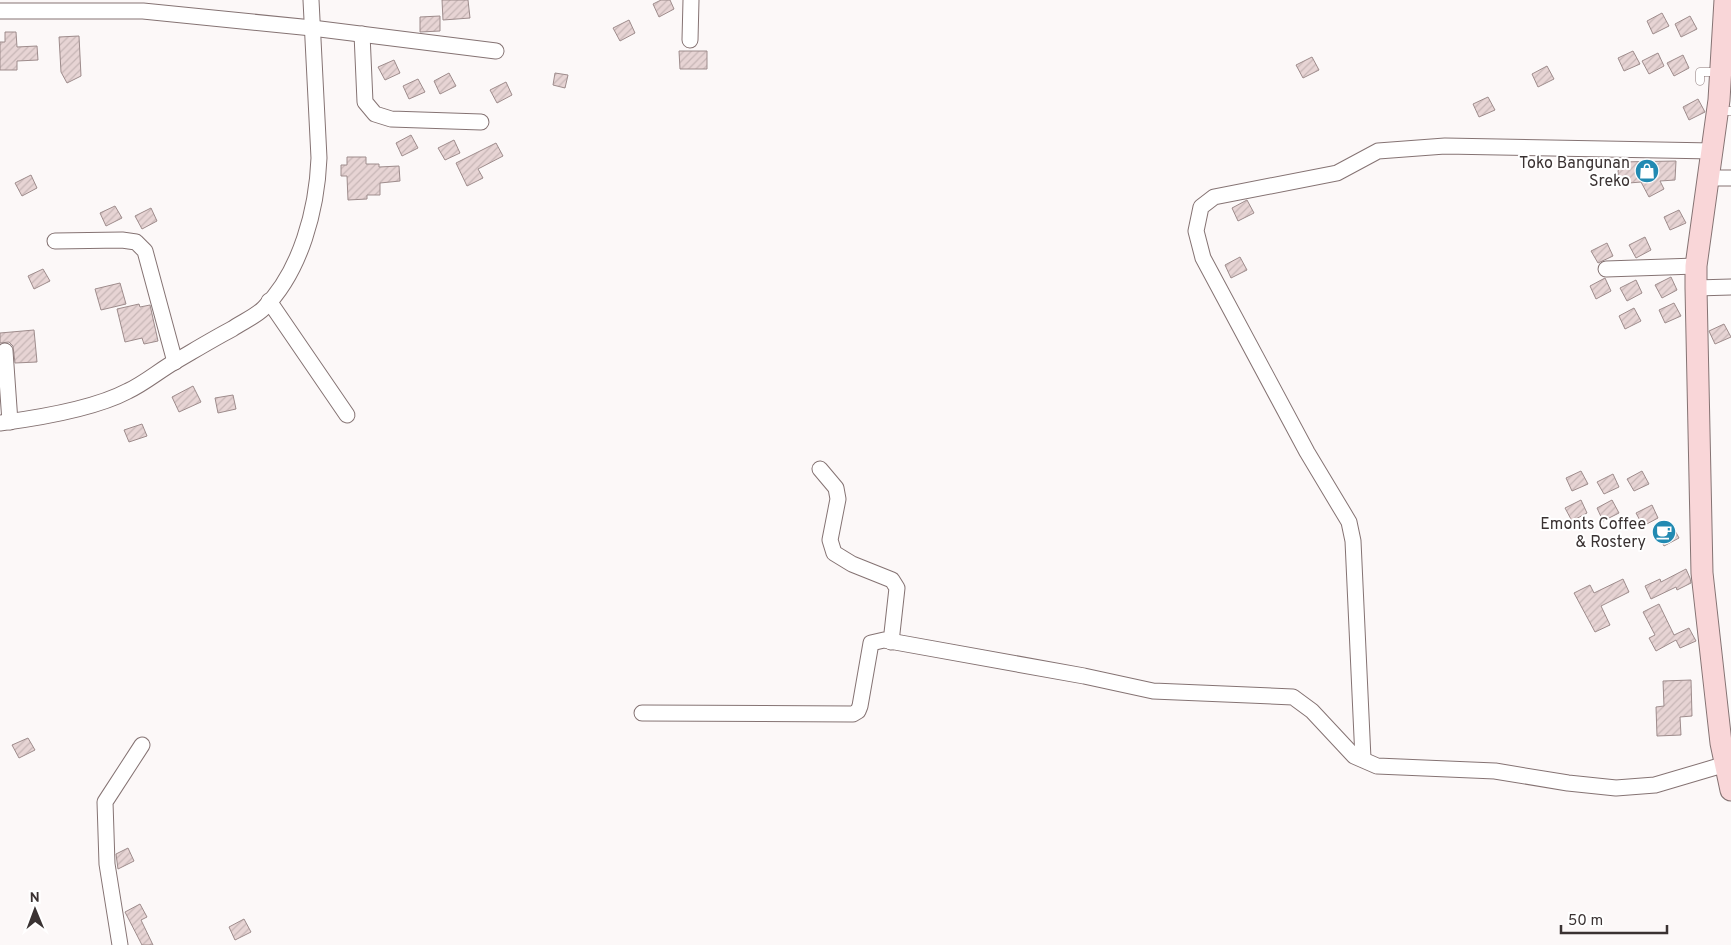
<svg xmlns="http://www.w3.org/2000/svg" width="1731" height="945" font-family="Overpass,sans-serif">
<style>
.building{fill:url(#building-hatch);stroke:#9e8c8c}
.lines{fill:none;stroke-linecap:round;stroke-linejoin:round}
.lane-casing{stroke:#857373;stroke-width:9}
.street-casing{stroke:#857373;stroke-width:17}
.secondary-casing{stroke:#857373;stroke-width:23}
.lane{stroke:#fff;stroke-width:8}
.street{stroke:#fff;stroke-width:15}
.secondary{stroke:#f9d6d8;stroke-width:21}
.labels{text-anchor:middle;stroke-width:4;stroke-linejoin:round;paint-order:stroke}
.poi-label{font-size:16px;fill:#3a3232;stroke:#fff;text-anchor:end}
</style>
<defs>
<pattern id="building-hatch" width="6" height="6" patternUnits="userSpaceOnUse" patternTransform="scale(1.25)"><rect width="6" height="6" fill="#e7d4d4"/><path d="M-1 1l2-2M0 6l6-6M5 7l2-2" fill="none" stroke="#c7b6b6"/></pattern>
</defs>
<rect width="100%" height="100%" fill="#fcf8f8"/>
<g class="building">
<polygon points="442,0 468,0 470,18 443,20"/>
<polygon points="661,0 670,0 674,9 659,17 653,4"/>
<polygon points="1662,13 1669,26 1653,34 1647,21"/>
<polygon points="440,16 440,31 420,32 420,17"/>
<polygon points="1690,16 1697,29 1681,37 1675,24"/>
<polygon points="629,20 635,33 620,41 613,28"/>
<polygon points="5,32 16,32 17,47 37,46 38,60 17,61 17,70 0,70 0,42 5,42"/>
<polygon points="79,36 81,76 67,83 61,72 59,37"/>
<polygon points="679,51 707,51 707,69 680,69"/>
<polygon points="1633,51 1640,64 1624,71 1618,58"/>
<polygon points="1658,53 1664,66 1649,74 1642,61"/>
<polygon points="1683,55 1689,68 1674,76 1667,63"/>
<polygon points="1312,57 1319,70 1303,78 1296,65"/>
<polygon points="394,60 400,73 385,80 378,67"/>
<polygon points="1547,66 1554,79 1538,87 1532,74"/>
<polygon points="449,73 456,86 440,94 434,81"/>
<polygon points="555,73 568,75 565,88 553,85"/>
<polygon points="418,79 425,92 409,99 403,86"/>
<polygon points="506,82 512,95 497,103 490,90"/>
<polygon points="1488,97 1495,110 1479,117 1473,104"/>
<polygon points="1698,99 1705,112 1689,120 1683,107"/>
<polygon points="411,135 418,148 402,156 396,143"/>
<polygon points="454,140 460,153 445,160 438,148"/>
<polygon points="496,143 503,156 478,169 483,178 467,186 456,163"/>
<polygon points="347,157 366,157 366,164 379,164 379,167 399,166 400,181 380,183 380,195 367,195 367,199 348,200 347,176 341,176 341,165 347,165"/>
<polygon points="1676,161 1675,180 1660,181 1664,189 1649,197 1641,182 1617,184 1619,162"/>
<polygon points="31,175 37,188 22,196 15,183"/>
<polygon points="1247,200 1254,213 1238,221 1232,208"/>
<polygon points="115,206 122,218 106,226 100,213"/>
<polygon points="151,208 157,221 142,229 135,216"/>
<polygon points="1679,210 1686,223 1670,230 1664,217"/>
<polygon points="1645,237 1651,250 1636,258 1629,245"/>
<polygon points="1607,243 1613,256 1598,263 1591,251"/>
<polygon points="1240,257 1247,270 1231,278 1225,265"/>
<polygon points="43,269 50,281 34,289 28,276"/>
<polygon points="1671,277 1677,290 1662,298 1655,285"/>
<polygon points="1605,278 1611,291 1596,299 1590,286"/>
<polygon points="1636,280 1642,293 1627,301 1620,288"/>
<polygon points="120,283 126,304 101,310 95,289"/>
<polygon points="1674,303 1681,316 1665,323 1659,310"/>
<polygon points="139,304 140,307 150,305 158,341 144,344 142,338 125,342 117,309"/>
<polygon points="1634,308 1641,321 1625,329 1619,316"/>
<polygon points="1724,324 1731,337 1715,344 1709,331"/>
<polygon points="34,330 37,362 15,363 13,346 9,342 0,343 0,333"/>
<polygon points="193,386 201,402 179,412 172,397"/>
<polygon points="233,395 236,409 218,413 215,398"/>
<polygon points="142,424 147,436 129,442 124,430"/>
<polygon points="1581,471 1588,484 1572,491 1566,478"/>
<polygon points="1642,471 1649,484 1634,491 1627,479"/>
<polygon points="1613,474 1619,487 1604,494 1597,482"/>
<polygon points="1581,500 1587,513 1572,521 1565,508"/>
<polygon points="1612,500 1619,513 1603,521 1597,508"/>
<polygon points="1652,505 1658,518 1643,526 1636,513"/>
<polygon points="1672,525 1679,538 1664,546 1657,533"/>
<polygon points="1686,569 1690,578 1691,583 1677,590 1676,587 1651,599 1645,586 1660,579 1661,582"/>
<polygon points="1623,579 1629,592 1601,606 1610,625 1595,632 1574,593 1590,585 1594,593"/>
<polygon points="1659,604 1674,635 1689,628 1696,641 1680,648 1676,640 1656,651 1649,638 1655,635 1643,612"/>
<polygon points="1691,680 1692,716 1680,717 1681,735 1657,736 1656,707 1664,706 1663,681"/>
<polygon points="28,738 35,750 19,758 12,745"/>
<polygon points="128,848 134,861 118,869 116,854"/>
<polygon points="140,904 147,917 141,920 153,945 142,945 125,912"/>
<polygon points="244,919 251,932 235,940 229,927"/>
</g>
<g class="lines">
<g class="lane-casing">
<g id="lane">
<polyline points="1700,81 1700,72 1719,72"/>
<polyline points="1718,111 1731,111"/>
</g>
</g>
<g class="street-casing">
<g id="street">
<polyline points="0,11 143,11 312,28 496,51"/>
<polyline points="362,34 365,102 375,114 391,119 481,122"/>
<polyline points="690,40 691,0"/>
<polyline points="1710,178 1731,178"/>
<polyline points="55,241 122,240 136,242 145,251 175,362"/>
<polyline points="1606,269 1696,266"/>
<polyline points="1696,288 1731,287"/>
<polyline points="269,301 347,415"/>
<polyline points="5,351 10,422"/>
<path d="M0,423C38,418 94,409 128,391C145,383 160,370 176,361C195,350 213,339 232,329C242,322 255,317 264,308C301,271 317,209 319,158L311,0"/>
<polyline points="820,469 836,488 838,499 830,540 834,553 852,564 892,580 897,588 891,642"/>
<polyline points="642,713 853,714 858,711 860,706 871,643 884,640 1084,676 1153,691 1293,697 1312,711 1354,756 1377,766 1495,771 1568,783 1616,788 1655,785 1726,764"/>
<polyline points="1363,759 1353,541 1349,522 1307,452 1203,258 1196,231 1201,207 1214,197 1337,173 1378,151 1445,146 1713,151"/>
<polyline points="120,945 107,864 105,802 142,745"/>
</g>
</g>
<g class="secondary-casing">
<polyline id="secondary" points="1725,0 1719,100 1696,266 1696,288 1702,573 1721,743 1731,790"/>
</g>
<use href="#lane" class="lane"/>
<use href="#street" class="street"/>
<use href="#secondary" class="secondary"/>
</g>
<defs>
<g id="shop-disc" transform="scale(1.25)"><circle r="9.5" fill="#228ab2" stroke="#fff"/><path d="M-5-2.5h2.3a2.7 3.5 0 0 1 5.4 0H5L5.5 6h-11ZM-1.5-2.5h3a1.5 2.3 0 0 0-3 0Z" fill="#fff"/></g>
<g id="cafe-disc" transform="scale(1.25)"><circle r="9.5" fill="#228ab2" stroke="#fff"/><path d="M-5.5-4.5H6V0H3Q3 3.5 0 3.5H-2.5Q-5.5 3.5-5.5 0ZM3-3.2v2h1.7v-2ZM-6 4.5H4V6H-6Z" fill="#fff"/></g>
</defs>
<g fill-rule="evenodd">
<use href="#shop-disc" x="1647" y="171"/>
<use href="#cafe-disc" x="1664" y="532"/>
</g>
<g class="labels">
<g class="poi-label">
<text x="1630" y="168">Toko Bangunan<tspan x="1630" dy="18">Sreko</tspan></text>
<text x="1646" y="529">Emonts Coffee<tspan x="1646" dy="18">&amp; Rostery</tspan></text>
</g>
</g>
<g transform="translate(35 910) rotate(359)" stroke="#ffffff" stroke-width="4" paint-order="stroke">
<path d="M0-4L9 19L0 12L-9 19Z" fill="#3a3232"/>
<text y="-8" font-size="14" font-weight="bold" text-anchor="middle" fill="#3a3232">N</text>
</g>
<path d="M1561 925v8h106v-8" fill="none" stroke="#3a3232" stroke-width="2.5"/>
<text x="1568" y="925" font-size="15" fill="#3a3232" stroke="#ffffff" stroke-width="4" paint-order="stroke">50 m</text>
</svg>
